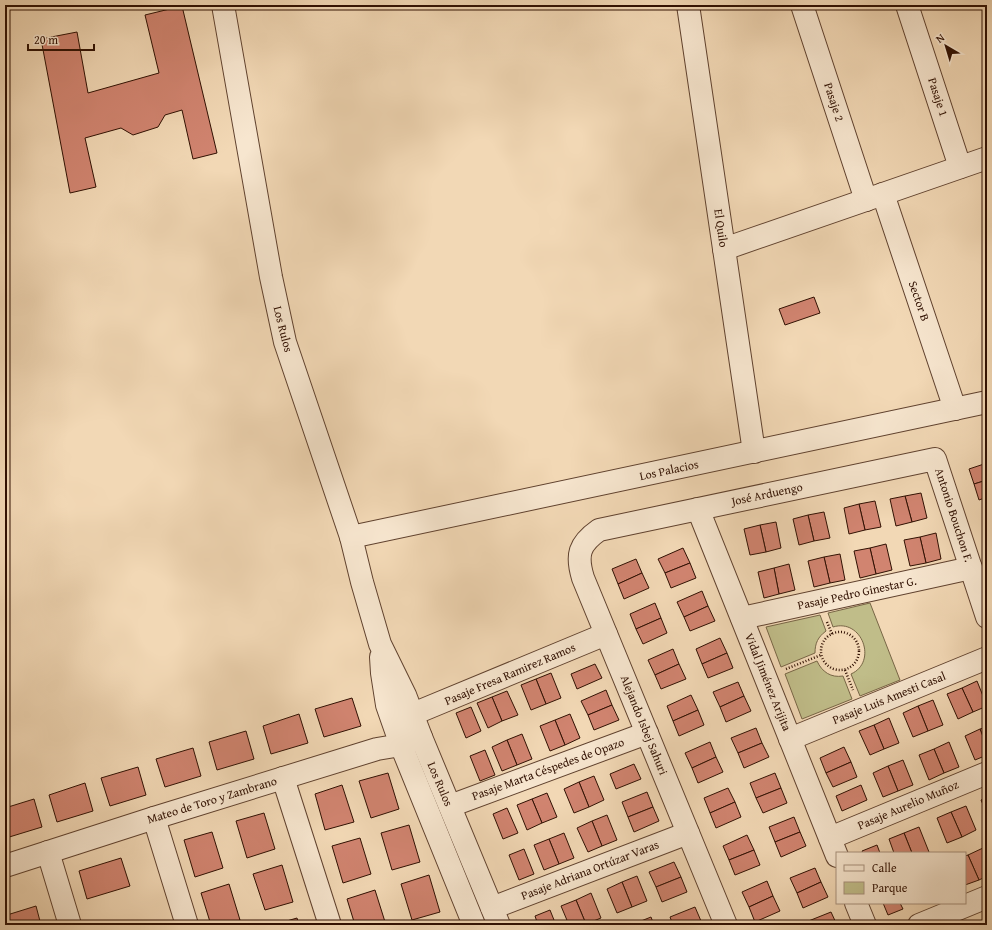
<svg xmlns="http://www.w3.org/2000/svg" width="992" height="930" font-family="'Gentium Book Plus',serif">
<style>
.green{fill:#c0bd89;stroke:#786646}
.building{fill:#d18470;stroke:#301002}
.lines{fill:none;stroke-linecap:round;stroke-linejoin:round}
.minor-casing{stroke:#60422f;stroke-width:24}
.path{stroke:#301002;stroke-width:2.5;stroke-dasharray:1 2;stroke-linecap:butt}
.minor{stroke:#f7e6cf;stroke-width:22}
.labels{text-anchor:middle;stroke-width:3;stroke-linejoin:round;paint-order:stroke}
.street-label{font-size:12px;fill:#301002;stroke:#f7e6cf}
</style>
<rect width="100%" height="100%" fill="#f2d8b5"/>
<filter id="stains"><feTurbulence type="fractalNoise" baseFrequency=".005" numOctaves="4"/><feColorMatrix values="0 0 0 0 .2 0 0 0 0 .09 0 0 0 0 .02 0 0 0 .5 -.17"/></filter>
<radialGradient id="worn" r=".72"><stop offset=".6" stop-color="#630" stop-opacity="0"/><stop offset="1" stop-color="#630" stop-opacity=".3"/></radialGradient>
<g class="green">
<path d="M870,603L900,680L860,696L851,674C878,662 862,618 833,627L828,613Z"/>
<path d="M820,615L826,631C818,637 815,643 815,653L781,667L766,627Z"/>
<path d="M817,661C822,672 831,678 843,676L852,699L802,719L785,674Z"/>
</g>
<g class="building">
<polygon points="182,6 217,153 193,159 182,110 165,115 158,127 133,135 121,128 85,138 96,187 70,193 41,39 77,32 88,93 159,73 145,15"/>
<polygon points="814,297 820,313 785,325 779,309"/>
<polygon points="987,463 987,480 974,484 969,469"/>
<polygon points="987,480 987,497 979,500 974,484"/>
<polygon points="921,493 927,518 912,522 905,496"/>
<polygon points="905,496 912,522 896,526 890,499"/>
<polygon points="875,501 881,527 865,530 859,504"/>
<polygon points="859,504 865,530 849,534 844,508"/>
<polygon points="824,512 830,538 814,541 808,515"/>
<polygon points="808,515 814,541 799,545 793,519"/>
<polygon points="776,522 781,548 766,552 760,525"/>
<polygon points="760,525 766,552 750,555 744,529"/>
<polygon points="936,533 941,559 926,563 920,537"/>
<polygon points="920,537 926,563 910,566 904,540"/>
<polygon points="886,544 892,570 876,574 870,548"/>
<polygon points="683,548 690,563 665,573 658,559"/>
<polygon points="870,548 876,574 860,578 854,551"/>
<polygon points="840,554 845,580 830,583 824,557"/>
<polygon points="824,557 830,583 814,587 808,561"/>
<polygon points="636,559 642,573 618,584 612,569"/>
<polygon points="690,563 696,578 671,588 665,573"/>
<polygon points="789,564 795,590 779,594 774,568"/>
<polygon points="774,568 779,594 764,598 758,572"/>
<polygon points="642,573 649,588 624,599 618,584"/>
<polygon points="702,591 708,606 684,617 677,602"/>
<polygon points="655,603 661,618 636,629 630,614"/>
<polygon points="708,606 715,621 690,631 684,617"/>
<polygon points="661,618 667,633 643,644 636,629"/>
<polygon points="720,638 727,653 702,664 696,649"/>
<polygon points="673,649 679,664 655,675 648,660"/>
<polygon points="727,653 733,668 708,678 702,664"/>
<polygon points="595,664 602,678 577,689 571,674"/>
<polygon points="679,664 686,679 661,689 655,675"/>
<polygon points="551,673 561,698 546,704 536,679"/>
<polygon points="536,679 546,704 531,710 521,685"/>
<polygon points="977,681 987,706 973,712 962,688"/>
<polygon points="738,682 744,696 720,707 713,692"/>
<polygon points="962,688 973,712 958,719 947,694"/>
<polygon points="606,690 612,705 588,715 581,701"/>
<polygon points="507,691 518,715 502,721 492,697"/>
<polygon points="691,695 698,710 673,721 667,706"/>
<polygon points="744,696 751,711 726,722 720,707"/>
<polygon points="492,697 502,721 488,728 477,703"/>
<polygon points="352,698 361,726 324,737 315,709"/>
<polygon points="933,700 943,725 928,731 918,706"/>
<polygon points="612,705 619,720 594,730 588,715"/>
<polygon points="918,706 928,731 913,737 903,713"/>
<polygon points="471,707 481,731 466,738 456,713"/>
<polygon points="698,710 704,725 679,736 673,721"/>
<polygon points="299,714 308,743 271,754 263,726"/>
<polygon points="570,714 580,738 565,745 555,720"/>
<polygon points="889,718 899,743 884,749 874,725"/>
<polygon points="555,720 565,745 550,751 540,726"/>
<polygon points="874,725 884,749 870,755 859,731"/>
<polygon points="987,727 987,747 980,729"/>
<polygon points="756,728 762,743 738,753 731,738"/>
<polygon points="980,729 987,747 987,755 975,760 965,736"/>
<polygon points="246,731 254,759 217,770 209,742"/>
<polygon points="522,734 532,759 517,765 507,740"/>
<polygon points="507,740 517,765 502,771 492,747"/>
<polygon points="710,742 716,757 692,768 685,753"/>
<polygon points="949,742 959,767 944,773 934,749"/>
<polygon points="762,743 769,757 744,768 738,753"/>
<polygon points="844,747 851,762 826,773 820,758"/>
<polygon points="193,748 201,776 165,787 156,759"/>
<polygon points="934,749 944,773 929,780 919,755"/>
<polygon points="485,750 495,775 480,781 470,756"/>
<polygon points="716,757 723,772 698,783 692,768"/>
<polygon points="903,760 913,785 898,791 888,766"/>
<polygon points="851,762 857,777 833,787 826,773"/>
<polygon points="634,764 641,779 616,789 610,774"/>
<polygon points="888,766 898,791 883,797 873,773"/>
<polygon points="138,767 146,795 110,806 101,778"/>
<polygon points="388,773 399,809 371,818 359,781"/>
<polygon points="775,773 781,788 756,798 750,783"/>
<polygon points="594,776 604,800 589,807 579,782"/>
<polygon points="579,782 589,807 574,813 564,789"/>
<polygon points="85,783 93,811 57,822 49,795"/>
<polygon points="342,785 354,822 325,830 315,794"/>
<polygon points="861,785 867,800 842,811 836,796"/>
<polygon points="728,788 735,802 710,813 704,798"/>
<polygon points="781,788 787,803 763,813 756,798"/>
<polygon points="647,792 653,807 628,817 622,802"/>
<polygon points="547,793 557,817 542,823 532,799"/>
<polygon points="987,797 987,814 981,800"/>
<polygon points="34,799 42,827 6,838 5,808"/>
<polygon points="532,799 542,823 527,830 517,805"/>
<polygon points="735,802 741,817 716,828 710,813"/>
<polygon points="966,806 976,830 962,837 951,812"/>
<polygon points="653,807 659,821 634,832 628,817"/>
<polygon points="507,808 518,833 503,839 493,814"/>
<polygon points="951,812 962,837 947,843 937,818"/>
<polygon points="264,813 275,849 247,858 236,821"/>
<polygon points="607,815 617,840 602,846 592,821"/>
<polygon points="794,817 800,832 775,842 769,827"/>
<polygon points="592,821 602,846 588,852 577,828"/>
<polygon points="409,825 420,862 392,870 381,833"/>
<polygon points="919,827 929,852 926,853 912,853 904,833"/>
<polygon points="212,832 223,868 195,877 184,840"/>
<polygon points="800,832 806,846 781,857 775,842"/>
<polygon points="564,833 574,858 559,864 549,839"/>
<polygon points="904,833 912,853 894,853 889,839"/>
<polygon points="747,835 754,850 729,860 723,846"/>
<polygon points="360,838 371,874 343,883 332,846"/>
<polygon points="549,839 559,864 544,870 534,845"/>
<polygon points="877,845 880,853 863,853 862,851"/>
<polygon points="983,848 987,858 987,876 979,880 968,855"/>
<polygon points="524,849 534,874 519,880 509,855"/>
<polygon points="754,850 760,865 735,875 729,860"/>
<polygon points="968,855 979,880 965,885 965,856"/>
<polygon points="121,858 130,886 87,899 79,871"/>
<polygon points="674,862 681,877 656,887 649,872"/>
<polygon points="282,865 293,902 265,910 253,874"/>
<polygon points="815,868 821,882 797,893 790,878"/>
<polygon points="429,875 440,912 412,920 401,884"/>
<polygon points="637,876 647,901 632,907 622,882"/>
<polygon points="681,877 687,892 662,902 656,887"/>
<polygon points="767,881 773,896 749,907 742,892"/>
<polygon points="622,882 632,907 617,913 607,889"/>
<polygon points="821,882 828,897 803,908 797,893"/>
<polygon points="229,884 240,920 225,925 211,925 201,893"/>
<polygon points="375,890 386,925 355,925 347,899"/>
<polygon points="591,893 601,918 586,924 576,900"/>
<polygon points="773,896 780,911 755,922 749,907"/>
<polygon points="576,900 586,924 585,925 569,925 561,906"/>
<polygon points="883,903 900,903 903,909 888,915"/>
<polygon points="36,906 41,925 11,925 7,915"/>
<polygon points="695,907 701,921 692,925 673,925 670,917"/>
<polygon points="550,910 556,925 538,925 535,916"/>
<polygon points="831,912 837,925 807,925 806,922"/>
<polygon points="651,917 654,925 637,925 636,923"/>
<polygon points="297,918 299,925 273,925"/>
</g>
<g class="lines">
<g class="minor-casing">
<g id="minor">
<polyline points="223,5 271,277 285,342 351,537 362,582 380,644 405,695 421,737 499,925"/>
<polyline points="688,5 754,452"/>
<polyline points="802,5 866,200"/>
<polyline points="907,5 960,167"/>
<polyline points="883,194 955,409"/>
<polyline points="724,249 987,158"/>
<polyline points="698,509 837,856"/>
<polyline points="351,537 987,402"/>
<polyline points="742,618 971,568"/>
<polyline points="381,657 382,673 387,705 401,745 474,925"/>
<polyline points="413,714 606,634"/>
<polyline points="790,739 987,658"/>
<polyline points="283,778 330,925"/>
<polyline points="450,806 647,733"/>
<polyline points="154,818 187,925"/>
<polyline points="830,838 987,773"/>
<polyline points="48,852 70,925"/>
<polyline points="5,866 154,818 377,749 401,745 421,737"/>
<polyline points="856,903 865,925"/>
<polyline points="492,908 688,833"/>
<path d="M726,925L583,578C576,555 579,544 599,530L935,459L987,617"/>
<polyline points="919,925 987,897"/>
</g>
</g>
<g class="path">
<polyline points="827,622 832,634"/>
<circle cx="840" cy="651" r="19"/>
<polyline points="786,669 821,655"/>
<polyline points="845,670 853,690"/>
</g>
<use href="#minor" class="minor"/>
</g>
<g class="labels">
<g class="street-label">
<text transform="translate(938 97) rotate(72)" y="4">Pasaje 1</text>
<text transform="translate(834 102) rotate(72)" y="4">Pasaje 2</text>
<text transform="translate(721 228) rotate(82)" y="4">El Quilo</text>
<text transform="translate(919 301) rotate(71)" y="4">Sector B</text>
<text transform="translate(283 329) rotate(76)" y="4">Los Rulos</text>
<text transform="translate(669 470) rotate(-12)" y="4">Los Palacios</text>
<text transform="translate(767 494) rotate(-12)" y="4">José Arduengo</text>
<text transform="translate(954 515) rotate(72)" y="4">Antonio Bouchon F.</text>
<text transform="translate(857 593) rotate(-12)" y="4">Pasaje Pedro Ginestar G.</text>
<text transform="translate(510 674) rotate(-23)" y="4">Pasaje Fresa Ramirez Ramos</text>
<text transform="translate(768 682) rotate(68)" y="4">Vidal Jiménez Arijita</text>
<text transform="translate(889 698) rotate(-22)" y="4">Pasaje Luis Amesti Casal</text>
<text transform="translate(644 725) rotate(68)" y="4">Alejando Isbej Sahuri</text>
<text transform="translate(548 769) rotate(-20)" y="4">Pasaje Marta Céspedes de Opazo</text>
<text transform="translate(440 784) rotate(67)" y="4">Los Rulos</text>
<text transform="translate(212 800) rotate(-17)" y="4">Mateo de Toro y Zambrano</text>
<text transform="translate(908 805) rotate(-23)" y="4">Pasaje Aurelio Muñoz</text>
<text transform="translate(590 870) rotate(-21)" y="4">Pasaje Adriana Ortúzar Varas</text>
</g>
</g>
<rect width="992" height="930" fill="none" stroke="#f2d8b5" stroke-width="20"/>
<rect x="6" y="6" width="980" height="918" fill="none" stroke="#301002" stroke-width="2"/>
<rect x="10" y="10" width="972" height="910" fill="none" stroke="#301002"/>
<rect x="836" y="852" width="130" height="52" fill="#f7e6cf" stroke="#a7907d"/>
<rect x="844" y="865" width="20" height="6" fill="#f7e6cf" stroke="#a7907d"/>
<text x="872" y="872" font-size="12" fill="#301002">Calle</text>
<rect x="844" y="882" width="20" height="12" fill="#c0bd89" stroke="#a7907d"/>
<text x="872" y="892" font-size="12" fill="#301002">Parque</text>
<g transform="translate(946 46) rotate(322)" stroke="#f7e6cf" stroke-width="3" paint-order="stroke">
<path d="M0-3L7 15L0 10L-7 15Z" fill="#301002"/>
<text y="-6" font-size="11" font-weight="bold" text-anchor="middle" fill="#301002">N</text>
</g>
<path d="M28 44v6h66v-6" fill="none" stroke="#301002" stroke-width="2"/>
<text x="34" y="44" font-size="12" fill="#301002" stroke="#f7e6cf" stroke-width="3" paint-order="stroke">20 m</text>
<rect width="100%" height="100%" filter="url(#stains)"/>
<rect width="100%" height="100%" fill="url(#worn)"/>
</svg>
